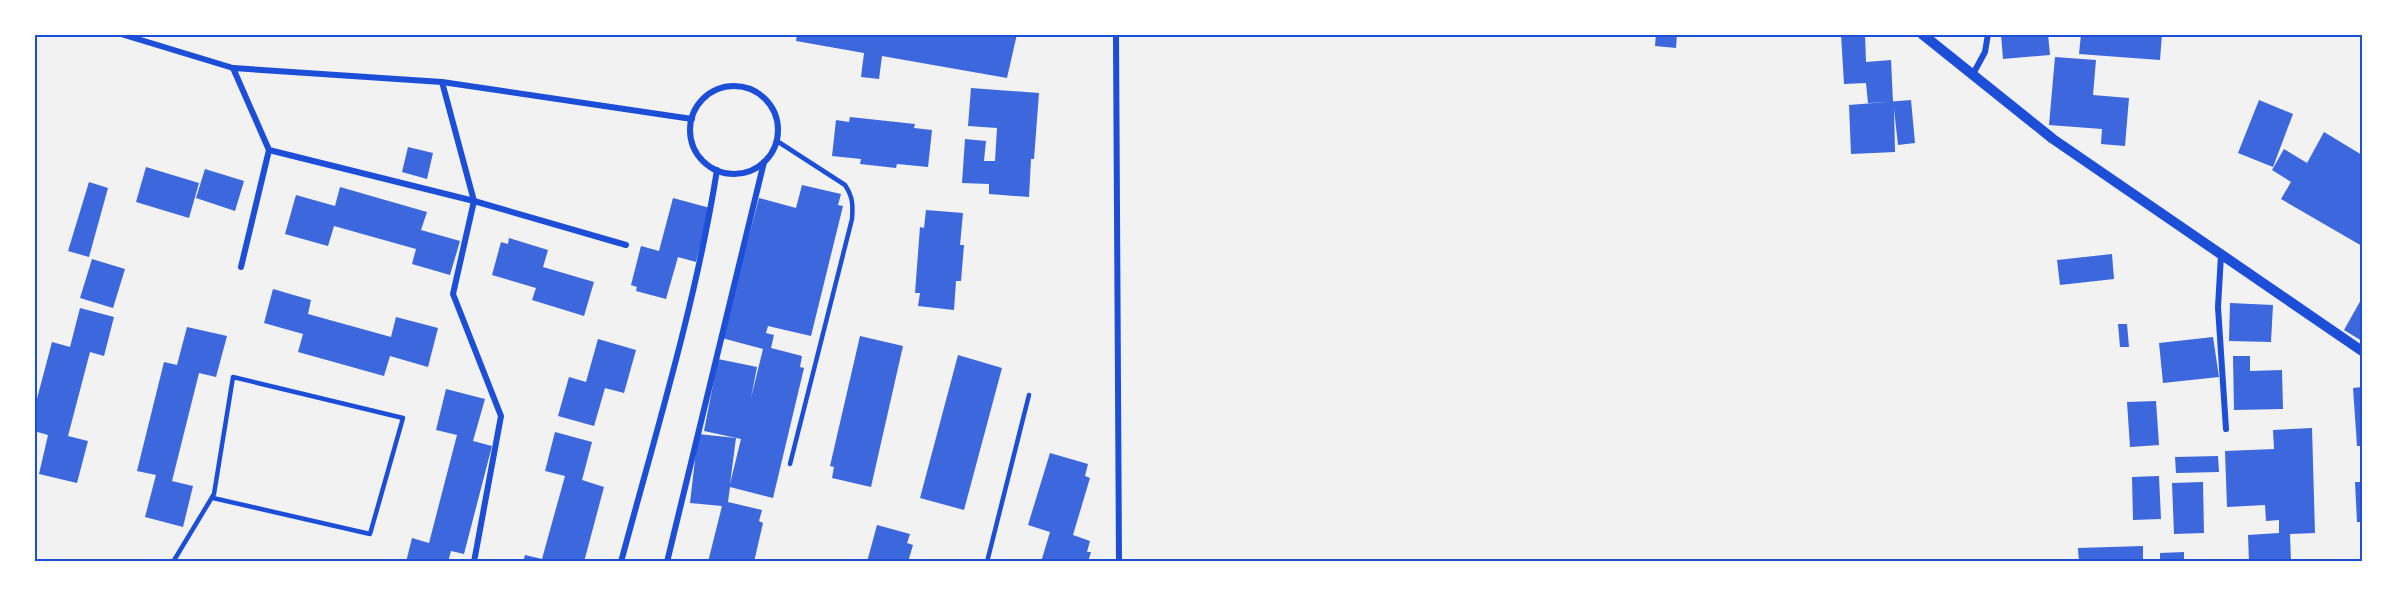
<svg xmlns="http://www.w3.org/2000/svg" width="2397" height="596" font-family="'Exo 2',sans-serif">
<style>
.building{fill:#3d67dc}
.lines{fill:none;stroke-linecap:round;stroke-linejoin:round}
.service{stroke:#1d4ed8;stroke-width:4.5}
.minor{stroke:#1d4ed8;stroke-width:6}
.tertiary{stroke:#1d4ed8;stroke-width:10}
.neatline{fill:none;stroke:#1d4ed8;stroke-width:2}
</style>
<rect width="100%" height="100%" fill="#f2f2f2"/>
<g class="building">
<polygon points="797,34 1017,34 1007,78 882,56 879,79 861,77 864,53 796,41"/>
<polygon points="1656,34 1677,34 1676,48 1655,46"/>
<polygon points="1841,34 1865,34 1866,62 1891,60 1893,102 1868,103 1866,83 1844,84"/>
<polygon points="2001,34 2048,34 2050,55 2003,59"/>
<polygon points="2081,34 2162,34 2160,60 2079,54"/>
<polygon points="2055,57 2096,60 2093,95 2129,98 2125,146 2101,144 2102,129 2049,125"/>
<polygon points="971,88 1039,93 1034,159 1031,159 1029,197 989,194 989,184 962,183 965,139 986,141 984,161 995,161 997,128 968,126"/>
<polygon points="1911,100 1915,143 1898,145 1894,109 1895,152 1851,154 1849,105"/>
<polygon points="2259,100 2293,114 2273,167 2238,153"/>
<polygon points="850,117 915,124 914,128 932,130 928,167 897,164 896,168 860,164 861,159 832,156 836,120 849,122"/>
<polygon points="2324,132 2362,155 2362,246 2281,199 2291,182 2272,170 2284,149 2307,163"/>
<polygon points="408,147 433,153 427,179 402,172"/>
<polygon points="146,167 199,183 189,218 136,202"/>
<polygon points="205,169 244,181 235,211 196,198"/>
<polygon points="89,182 108,188 89,257 68,251"/>
<polygon points="802,185 841,194 838,205 843,206 811,336 768,326 766,333 774,335 771,348 802,356 800,367 804,368 773,498 730,487 728,502 762,510 759,521 763,523 754,562 708,562 722,506 690,503 698,434 736,438 730,484 741,439 704,431 718,359 757,367 751,398 763,349 722,338 759,198 796,208"/>
<polygon points="340,187 427,212 421,230 460,241 450,275 412,264 416,249 334,226 328,246 285,234 296,195 335,206"/>
<polygon points="673,198 710,208 696,262 678,257 666,299 636,291 637,287 631,285 641,246 659,251"/>
<polygon points="926,210 963,213 960,245 964,245 961,281 956,281 954,310 918,306 920,293 915,293 920,227 924,228"/>
<polygon points="509,238 548,250 543,267 594,282 584,316 532,300 536,288 492,275 501,242 508,244"/>
<polygon points="2112,254 2114,279 2060,285 2057,260"/>
<polygon points="92,259 125,269 113,308 80,298"/>
<polygon points="273,289 311,300 308,314 391,337 396,317 438,328 428,367 390,356 384,376 298,352 303,334 264,323"/>
<polygon points="2362,298 2362,341 2344,330"/>
<polygon points="2230,303 2273,305 2271,342 2229,341"/>
<polygon points="80,308 114,317 104,356 90,352 68,436 88,441 77,483 39,474 48,435 34,431 34,410 52,342 70,347"/>
<polygon points="2118,324 2127,324 2129,347 2120,347"/>
<polygon points="187,327 227,336 216,377 199,373 172,481 193,486 183,527 145,517 156,475 137,471 164,362 177,365"/>
<polygon points="860,336 903,346 871,487 832,478 834,467 830,466"/>
<polygon points="2213,337 2219,377 2163,383 2159,343"/>
<polygon points="598,339 636,350 624,393 605,388 594,426 558,416 569,377 586,382"/>
<polygon points="958,355 1002,368 964,510 920,498"/>
<polygon points="2233,356 2250,356 2250,371 2282,370 2283,409 2234,410"/>
<polygon points="2362,387 2362,446 2357,446 2353,388"/>
<polygon points="446,389 485,399 473,441 492,446 464,554 451,551 448,562 406,562 412,538 429,543 457,435 436,430"/>
<polygon points="2156,401 2159,445 2130,447 2127,402"/>
<polygon points="2312,428 2315,533 2290,534 2291,562 2249,562 2248,535 2279,533 2279,520 2266,521 2265,505 2227,507 2225,451 2274,449 2273,430"/>
<polygon points="555,432 592,442 582,480 604,487 584,562 523,562 525,555 542,559 565,476 545,471"/>
<polygon points="1050,453 1088,464 1085,476 1090,478 1073,535 1090,541 1087,552 1091,552 1088,562 1041,562 1050,532 1028,525"/>
<polygon points="2218,456 2219,472 2176,473 2175,457"/>
<polygon points="2159,476 2161,519 2133,520 2132,477"/>
<polygon points="2203,482 2204,533 2174,534 2172,483"/>
<polygon points="2355,482 2362,482 2362,522 2357,522"/>
<polygon points="877,525 910,534 907,543 913,545 908,562 867,562"/>
<polygon points="2143,546 2143,562 2079,562 2078,548"/>
<polygon points="2184,552 2184,562 2160,562 2160,553"/>
<rect x="1997" y="559" width="41" height="3"/>
</g>
<g class="lines">
<g class="service">
<path d="M777,141L845,185C853,197 853,205 852,219L790,464"/>
<polyline points="173,562 214,494 233,377 403,418 370,534 213,498"/>
<polyline points="987,562 1029,395"/>
</g>
<g class="minor">
<polyline points="121,34 233,68 442,82 474,201 453,294 501,416 474,562"/>
<polyline points="1116,34 1119,562"/>
<polyline points="233,68 269,150 474,201 626,245"/>
<polyline points="1973,74 1985,52 1988,34"/>
<polyline points="442,82 692,119"/>
<circle cx="734" cy="130" r="44"/>
<polyline points="2221,255 2218,307 2226,429"/>
<polyline points="241,267 269,150"/>
<path d="M621,562C656,432 696,302 717,170"/>
<polyline points="667,562 764,162"/>
</g>
<polyline class="tertiary" points="1922,34 2053,139 2362,351"/>
</g>
<rect width="2397" height="596" fill="none" stroke="#ffffff" stroke-width="72"/>
<rect x="36" y="36" width="2325" height="524" class="neatline"/>
</svg>
